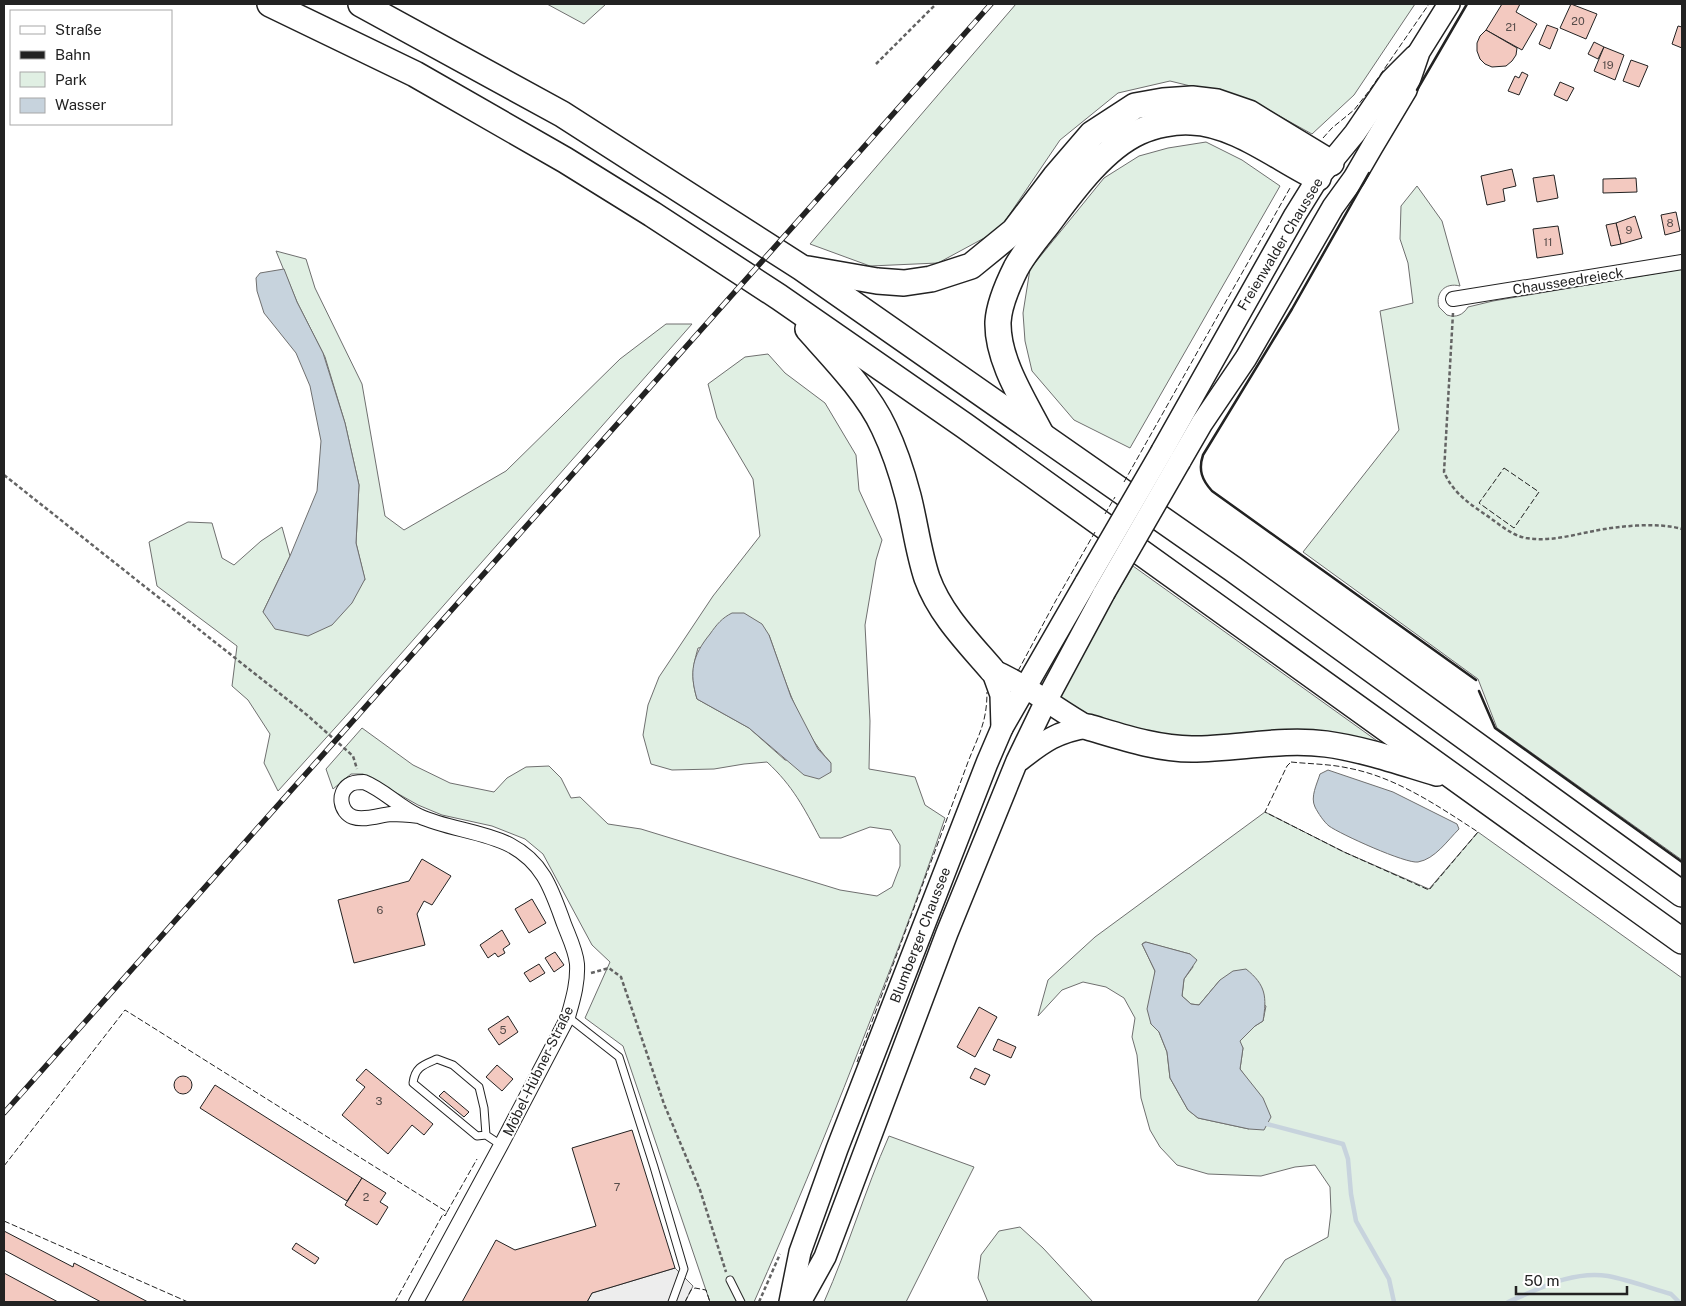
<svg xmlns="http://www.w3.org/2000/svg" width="1686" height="1306" font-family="'Public Sans',sans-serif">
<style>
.green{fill:#e0efe3;stroke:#6f6f6f;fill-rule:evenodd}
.parking{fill:#ededed;stroke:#6f6f6f}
.water{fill:#c7d3dd;stroke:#6f6f6f}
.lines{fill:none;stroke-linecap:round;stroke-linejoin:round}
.stream{stroke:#c7d3dd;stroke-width:4.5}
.building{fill:#f3c9c0;stroke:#222}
.service-casing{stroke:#222;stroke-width:9}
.minor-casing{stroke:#222;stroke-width:16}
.primary-casing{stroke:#222;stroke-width:24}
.motorway-casing{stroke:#222;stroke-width:28}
.path{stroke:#646464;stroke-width:2.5;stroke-dasharray:4 2.5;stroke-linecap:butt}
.service{stroke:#fff;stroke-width:7}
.minor{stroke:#fff;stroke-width:14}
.primary{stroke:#fff;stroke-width:21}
.motorway{stroke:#fff;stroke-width:25}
.rail-casing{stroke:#222;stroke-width:5.5}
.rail{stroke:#fff;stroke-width:4;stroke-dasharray:11;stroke-linecap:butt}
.primary-bridge-casing{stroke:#222;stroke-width:24;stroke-linecap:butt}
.primary-bridge{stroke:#fff;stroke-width:21}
.fence{stroke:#222;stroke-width:1;stroke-dasharray:6 2.5;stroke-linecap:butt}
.wall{stroke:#222;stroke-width:2.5}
.labels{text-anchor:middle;stroke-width:4;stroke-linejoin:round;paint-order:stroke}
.number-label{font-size:11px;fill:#564c4a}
.street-label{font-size:14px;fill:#222;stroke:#fff}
</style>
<rect width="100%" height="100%" fill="#fff"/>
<g class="green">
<polygon points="547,4 606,4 584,24"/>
<polygon points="1016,4 1415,4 1354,95 1312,134 1252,101 1170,81 1118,93 1060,140 999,230 938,263 870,266 810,244"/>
<polygon points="1206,142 1242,160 1280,186 1130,448 1074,420 1032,371 1025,341 1023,313 1030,269 1104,178 1139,156 1168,148"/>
<path d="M1417,186L1442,221L1460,286C1445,282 1435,293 1439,307L1447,315C1456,318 1463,315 1468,307L1493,301L1682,269V860L1497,728L1478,679L1303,552L1399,430L1380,311L1413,303L1408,263L1400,239L1401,206Z"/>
<polygon points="276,251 306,259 315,288 362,384 385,516 404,530 506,471 620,359 666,324 692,324 354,707 278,791 264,763 270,734 248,700 232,686 237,646 157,586 149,542 188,522 212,523 222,558 234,565 261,541 282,527 290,556 263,612 365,580 356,543 359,485 345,423 325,357 297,302"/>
<path d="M768,354L785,373L825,403L856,455L859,490L882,540L876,560L865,625L870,721L869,769L915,777L925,805L945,818C918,899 887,978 856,1057C824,1139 790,1221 754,1302H710L623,1046L585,1018L610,962L592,945L543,854L525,839L492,826L442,815L418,805L363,774H351L333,789L326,769L362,728L413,765L450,783L494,792L507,778L526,767L549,766L561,778L571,798L580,797L608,824L641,829L840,890L877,896L892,887L900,866V845L891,830L870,827L841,838H820C804,808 793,786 767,762L744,764L714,769L672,770L651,764L643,735L648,705L659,677L713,596L760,536L753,479L717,418L708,384L745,357ZM769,635C785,679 798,728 831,763L785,760L749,728L697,699C691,678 692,669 698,648Z"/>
<polygon points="1133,566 1394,753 1223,742 1118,730 1060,700 1060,691 1111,597 1114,598"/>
<path d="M1265,812L1344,852L1429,889L1478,832L1682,978V1302H1257L1285,1260L1328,1237L1331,1212L1330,1187L1315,1165L1295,1167L1261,1176L1208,1174L1177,1165L1160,1147L1150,1130L1141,1098L1137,1055L1132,1037L1135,1018L1124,998L1106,987L1083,982L1062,990L1038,1016L1048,980L1095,937ZM1145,942L1190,954L1193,967L1184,979L1182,996L1191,1004L1199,1005L1220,980L1266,1006L1263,1021L1255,1026L1239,1041L1243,1048L1240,1069L1249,1082V1129L1198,1118L1188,1110L1170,1078L1167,1052L1159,1032L1151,1024L1155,971L1142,944Z"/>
<path d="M889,1136L974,1167L906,1302H824C848,1248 865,1190 889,1136Z"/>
<polygon points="1020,1227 1043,1248 1093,1302 988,1302 978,1278 981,1255 999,1231"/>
</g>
<polygon class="parking" points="675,1268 693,1286 685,1302 587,1302 592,1293"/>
<g class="water">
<polygon points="284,269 297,302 323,353 345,423 359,485 356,543 365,579 352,603 332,625 308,636 275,629 263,612 290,556 317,491 321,441 310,386 296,353 264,313 257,291 256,278 260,273"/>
<path d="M732,613H744L762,624L769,635L791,697L818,749L831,763V772L819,779L804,775L749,728L697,699C689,672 692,656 710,634C717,624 722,618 732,613Z"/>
<path d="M1328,770L1393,792L1457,824L1459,829C1447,841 1435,859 1418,862C1406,864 1340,834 1329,826C1324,822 1318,813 1315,807C1310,797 1317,784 1320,774Z"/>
<path d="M1146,942L1190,954L1197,960L1184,979L1182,996L1191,1004L1199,1005L1220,980L1233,971L1246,969C1266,985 1267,997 1263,1021L1255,1026L1240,1041L1243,1048L1240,1069L1263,1098L1271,1117L1264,1130L1249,1129L1198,1118L1188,1110L1170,1078L1167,1052L1159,1032L1151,1024L1147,1009L1155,971L1142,944Z"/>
</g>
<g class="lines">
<g class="stream">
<polyline points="1267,1124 1343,1144 1348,1159 1351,1194 1356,1221 1389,1279 1394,1302"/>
<path d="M1508,1302C1539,1289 1573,1270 1608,1276C1629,1280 1650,1288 1671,1294L1679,1302"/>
</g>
</g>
<g class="building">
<polygon points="1502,4 1520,4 1516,12 1537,24 1522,50 1486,30"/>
<polygon points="1571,4 1597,14 1586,39 1560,28"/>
<polygon points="1547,25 1558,29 1550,49 1539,44"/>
<polygon points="1678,26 1682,27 1682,48 1672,44"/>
<polygon points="1486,30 1517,48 1516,55 1512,61 1506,66 1492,67 1485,64 1480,59 1477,51 1477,43 1480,36"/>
<polygon points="1594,42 1604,47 1598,59 1588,54"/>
<polygon points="1604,47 1624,55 1615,80 1594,71"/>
<polygon points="1631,60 1648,66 1639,87 1623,81"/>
<polygon points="1522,72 1528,75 1519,95 1508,91 1515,76 1519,78"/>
<polygon points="1560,82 1574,88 1567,101 1554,95"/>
<polygon points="1512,169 1516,186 1503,189 1505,201 1487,205 1481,176"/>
<polygon points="1554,175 1558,198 1537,202 1533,178"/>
<polygon points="1636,178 1637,192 1603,193 1603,179"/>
<polygon points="1676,212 1680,231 1665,235 1661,215"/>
<polygon points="1635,216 1642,238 1621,244 1616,223"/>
<polygon points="1616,223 1621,244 1611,246 1606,225"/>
<polygon points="1558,226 1563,254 1537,258 1533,229"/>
<polygon points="422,859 451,876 432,905 424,901 417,914 425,945 354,963 338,900 409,881"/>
<polygon points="532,899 546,923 529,933 515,909"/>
<polygon points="502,930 510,944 503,949 505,953 498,957 495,953 488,958 480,945"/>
<polygon points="555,952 564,965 554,972 545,958"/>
<polygon points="539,964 545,973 530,982 524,973"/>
<polygon points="979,1007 997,1017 975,1057 957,1047"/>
<polygon points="508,1016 518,1032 499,1045 488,1029"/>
<polygon points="998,1039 1016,1047 1011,1058 993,1050"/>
<polygon points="497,1065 513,1079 502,1091 486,1077"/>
<polygon points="975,1068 990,1075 985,1085 970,1078"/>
<polygon points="366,1069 433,1124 424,1135 412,1125 388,1154 342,1115 365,1087 356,1080"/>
<circle cx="183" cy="1085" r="9"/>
<polygon points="215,1085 362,1178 347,1201 200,1108"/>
<polygon points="444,1091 469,1112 464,1117 439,1096"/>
<polygon points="632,1130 675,1268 592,1293 587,1302 462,1302 496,1240 515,1250 596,1226 572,1148"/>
<polygon points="362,1178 386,1193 380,1202 388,1207 377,1225 345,1205"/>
<polygon points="4,1231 73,1267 74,1263 148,1302 101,1302 4,1250"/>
<polygon points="296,1243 319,1258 315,1264 292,1249"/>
<polygon points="4,1273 58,1302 4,1302"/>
</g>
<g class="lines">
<g class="service-casing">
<g id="service">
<polyline points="568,1017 619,1057 654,1167 684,1269 672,1302"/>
<path d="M486,1135L484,1108L479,1087L453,1065L437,1059C423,1065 415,1067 413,1083L477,1136L486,1135L501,1145"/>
<polyline points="730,1280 741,1302"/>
</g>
</g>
<g class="minor-casing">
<g id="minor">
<polyline points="1453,299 1682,262"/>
<path d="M416,1302L501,1145L568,1017C573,999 578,983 577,964C576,951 569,937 564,924C552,891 544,863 510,845C483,831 447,829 419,816C399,807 384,790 364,782C359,782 353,782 349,785C337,793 340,812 353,817C364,821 380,815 391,814C400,814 410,815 419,816"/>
</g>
</g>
<g class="primary-casing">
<g id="primary">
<polyline points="1162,451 1295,215 1318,178 1355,133 1391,80 1415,56"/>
<polyline points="1180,461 1202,423 1246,358 1333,207 1354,178 1372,147 1406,90 1419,52 1449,4"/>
<path d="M992,670C1027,685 1056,709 1088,727"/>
<polyline points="992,670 1001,695 1002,728"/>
<path d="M1020,760C1043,742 1058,731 1088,727"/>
<polyline points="790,1302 800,1252 837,1149 987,763 1002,728 1086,582"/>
<polyline points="800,1302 825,1257 947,933 1017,761 1046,701 1104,593"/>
</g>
</g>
<g class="motorway-casing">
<g id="motorway">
<polyline points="270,4 415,74 565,160 652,214 779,297 965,426 1682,941"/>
<polyline points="361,4 562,114 802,268 1233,569 1682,894"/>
<polyline points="808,269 877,281 904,283 931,279 971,266 1014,231 1055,177 1092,134 1135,106 1163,101 1192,99 1217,102 1249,113 1331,163"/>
<path d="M808,329C833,357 868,393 884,428C894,449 902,473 908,496C915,523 918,551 927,578C940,614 968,642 992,670"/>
<path d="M1041,434C1024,401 997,360 998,322C999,304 1008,284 1016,268C1024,253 1036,239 1047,225C1071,193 1102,149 1139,132C1154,125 1175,121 1191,122C1235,123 1280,160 1318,178"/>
<path d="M1088,727C1122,737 1157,749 1192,749C1237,749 1282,738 1326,744C1363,749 1400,762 1437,773"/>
</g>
</g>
<g class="path">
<polyline points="876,64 936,4"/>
<path d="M1453,313L1444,472C1452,491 1467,502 1483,513C1497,522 1510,535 1526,538C1550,542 1572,535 1594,531C1618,526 1659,522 1682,529"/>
<polyline points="4,475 307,715 353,756 357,769"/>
<polyline points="591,973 609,968 621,977 664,1104 700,1190 726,1272"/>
<polyline points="759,1302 780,1254"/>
</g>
<use href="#service" class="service"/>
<use href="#minor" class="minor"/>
<use href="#primary" class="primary"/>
<use href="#motorway" class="motorway"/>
<g class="rail-casing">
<polyline id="rail" points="4,1113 991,4"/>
</g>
<use href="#rail" class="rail"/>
<g class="primary-bridge-casing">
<g id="primary-bridge">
<polyline points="1086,582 1162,451"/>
<polyline points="1104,593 1180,461"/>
</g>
</g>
<use href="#primary-bridge" class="primary-bridge"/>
<g class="fence">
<polyline points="1323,138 1332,128 1354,110 1369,91 1429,4"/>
<polygon points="1504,468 1539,492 1514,528 1479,503"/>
<polyline points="1124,482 1290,188"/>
<polyline points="1105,514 1115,497"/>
<polyline points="1018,671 1055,602 1095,532"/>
<path d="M1291,762C1310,764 1330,764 1348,768C1396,777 1438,806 1478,832L1429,890L1344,852L1265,812L1287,766Z"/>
<path d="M857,1062L968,762C979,734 987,722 987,692"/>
<polyline points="4,1166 125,1010 447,1212 445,1216 443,1214 395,1302"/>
<polyline points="447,1212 477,1159"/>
<polyline points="4,1221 188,1302"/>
<polyline points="685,1302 691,1290 695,1288 706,1290 710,1302"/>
</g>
<g class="wall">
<polyline points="1417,90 1467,4"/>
<path d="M1369,173L1292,309L1203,455C1198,470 1202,480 1212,491L1476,680"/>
<polyline points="1479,691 1495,728 1682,862"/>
</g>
</g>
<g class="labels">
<g class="number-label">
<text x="1578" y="25">20</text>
<text x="1511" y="31">21</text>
<text x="1608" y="69">19</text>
<text x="1670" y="227">8</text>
<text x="1629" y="234">9</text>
<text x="1548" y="246">11</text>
<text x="380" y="914">6</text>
<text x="503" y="1034">5</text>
<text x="379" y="1105">3</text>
<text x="617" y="1191">7</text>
<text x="366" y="1201">2</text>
</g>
<g class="street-label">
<text transform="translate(1280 244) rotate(-59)" y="5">Freienwalder Chaussee</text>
<text transform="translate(1568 281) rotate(-9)" y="5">Chausseedreieck</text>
<text transform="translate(920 935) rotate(-69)" y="5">Blumberger Chaussee</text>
<text transform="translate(538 1071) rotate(-64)" y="5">Möbel-Hübner-Straße</text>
</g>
</g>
<rect width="1686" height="1306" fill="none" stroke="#222222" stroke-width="10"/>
<rect x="10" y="10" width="162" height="115" fill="#ffffff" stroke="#a7a7a7"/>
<rect x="20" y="26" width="25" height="8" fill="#ffffff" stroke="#a7a7a7"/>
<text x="55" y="35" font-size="15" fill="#222222">Straße</text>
<rect x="20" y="51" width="25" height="8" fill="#222222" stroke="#a7a7a7"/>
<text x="55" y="60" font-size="15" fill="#222222">Bahn</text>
<rect x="20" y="72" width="25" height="15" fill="#e0efe3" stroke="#a7a7a7"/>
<text x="55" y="85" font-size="15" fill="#222222">Park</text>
<rect x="20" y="98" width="25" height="15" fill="#c7d3dd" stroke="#a7a7a7"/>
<text x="55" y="110" font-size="15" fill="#222222">Wasser</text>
<path d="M1516 1286v8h111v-8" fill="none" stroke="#222222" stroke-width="2.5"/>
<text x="1524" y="1286" font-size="15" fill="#222222" stroke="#ffffff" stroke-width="4" paint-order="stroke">50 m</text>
</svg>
